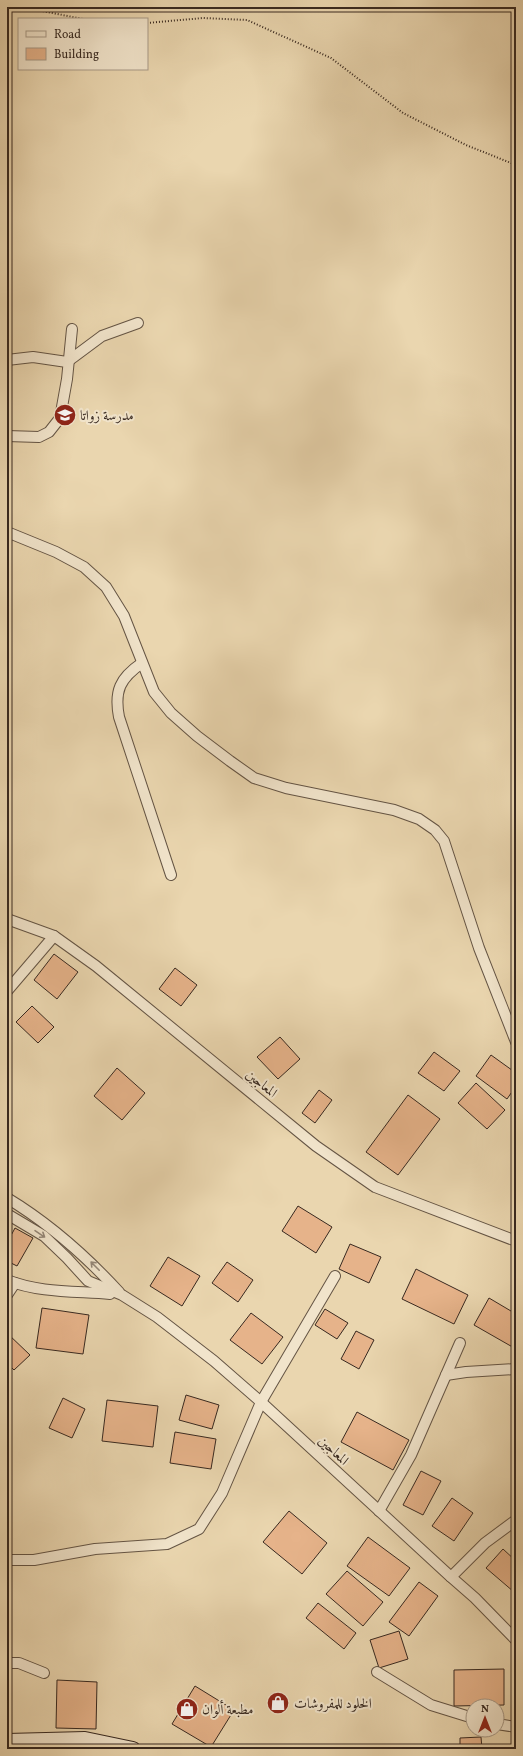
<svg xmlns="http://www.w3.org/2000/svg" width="523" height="1756" font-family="Vollkorn,Amiri,serif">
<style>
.building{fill:#e6b38a;stroke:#382920}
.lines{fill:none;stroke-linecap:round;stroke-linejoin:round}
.street-casing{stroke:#645444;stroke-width:12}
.secondary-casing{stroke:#382920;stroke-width:16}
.path{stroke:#382920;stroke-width:2;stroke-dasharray:1 2;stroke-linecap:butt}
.street{stroke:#f1e4cb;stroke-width:10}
.secondary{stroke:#f1e4cb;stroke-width:14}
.oneway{stroke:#948676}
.labels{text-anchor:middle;stroke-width:4;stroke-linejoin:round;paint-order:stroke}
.poi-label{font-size:14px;fill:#382920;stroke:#f1e4cb;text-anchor:start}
.street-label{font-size:14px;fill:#382920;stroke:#f1e4cb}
</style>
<rect width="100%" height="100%" fill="#ead6af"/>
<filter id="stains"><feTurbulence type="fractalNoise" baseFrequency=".005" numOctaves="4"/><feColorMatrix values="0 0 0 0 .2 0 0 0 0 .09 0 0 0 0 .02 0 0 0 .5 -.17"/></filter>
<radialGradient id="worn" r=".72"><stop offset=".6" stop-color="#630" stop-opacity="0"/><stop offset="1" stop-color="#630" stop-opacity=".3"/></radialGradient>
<g class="building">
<polygon points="54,954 78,972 57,999 34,980"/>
<polygon points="175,968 197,985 181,1006 159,989"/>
<polygon points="32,1006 54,1027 38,1043 16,1022"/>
<polygon points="280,1037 300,1059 278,1079 257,1057"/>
<polygon points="434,1052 460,1071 444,1091 418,1073"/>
<polygon points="491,1055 516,1073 516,1086 507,1099 476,1076"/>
<polygon points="117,1068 145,1093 122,1120 94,1096"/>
<polygon points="476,1083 505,1110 487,1129 458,1103"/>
<polygon points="319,1090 332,1100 315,1123 302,1113"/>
<polygon points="408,1095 440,1119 398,1175 366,1152"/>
<polygon points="298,1206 332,1227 316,1253 282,1231"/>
<polygon points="15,1228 33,1238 17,1266 7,1261 7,1243"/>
<polygon points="350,1244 381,1257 369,1283 339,1269"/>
<polygon points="168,1257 200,1276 182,1306 150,1286"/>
<polygon points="227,1262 253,1280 238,1302 212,1283"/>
<polygon points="416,1269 468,1295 454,1324 402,1299"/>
<polygon points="489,1298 516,1314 516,1349 474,1325"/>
<polygon points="42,1308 89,1315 83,1354 36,1348"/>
<polygon points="325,1309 348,1323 337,1339 315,1325"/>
<polygon points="251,1313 283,1337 262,1364 230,1340"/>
<polygon points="356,1331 374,1340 359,1369 341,1359"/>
<polygon points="7,1333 30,1355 14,1370 7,1363"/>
<polygon points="186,1395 219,1405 212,1429 179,1420"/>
<polygon points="63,1398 85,1409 72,1438 49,1428"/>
<polygon points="107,1400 158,1406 153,1447 102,1441"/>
<polygon points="357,1412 409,1440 393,1470 341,1442"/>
<polygon points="175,1432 216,1439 211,1469 170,1463"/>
<polygon points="421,1471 441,1481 423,1515 403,1505"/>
<polygon points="452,1498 473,1513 454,1541 432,1526"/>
<polygon points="289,1511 327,1543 302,1574 263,1542"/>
<polygon points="368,1537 410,1568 389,1596 347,1566"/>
<polygon points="503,1549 516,1561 516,1590 514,1592 486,1568"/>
<polygon points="347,1571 383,1602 363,1626 326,1594"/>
<polygon points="419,1582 438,1596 409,1636 389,1622"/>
<polygon points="318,1603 356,1633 344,1649 306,1618"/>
<polygon points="399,1631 408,1659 379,1668 370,1640"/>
<polygon points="504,1669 504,1705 454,1706 454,1670"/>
<polygon points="57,1680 97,1682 96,1729 56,1728"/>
<polygon points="195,1686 234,1710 211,1747 172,1724"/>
<polygon points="481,1737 482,1749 460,1749 460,1738"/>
</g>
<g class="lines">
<g class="street-casing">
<g id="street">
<polyline points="7,360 33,357 67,362 102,336 138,323"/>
<polyline points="7,436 39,437 49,432 60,418 67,379 72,329"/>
<polyline points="7,532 56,552 84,567 106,587 124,616 154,692 171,713 197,736 230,761 254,778 286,788 394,810 419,819 435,830 444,841 479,948 516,1042"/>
<path d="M142,663C120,678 114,691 119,717L171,875"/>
<polyline points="7,919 54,936 96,966 316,1146 375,1187 516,1241"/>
<polyline points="7,991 54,936"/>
<path d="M7,1198C50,1224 85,1255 119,1292"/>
<polyline points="7,1214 44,1236 67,1258 88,1281 122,1295 157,1317 214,1361 261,1402 451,1577 475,1598 516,1640"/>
<path d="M7,1280C39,1293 76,1291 110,1294"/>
<polyline points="7,1295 15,1283"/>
<polyline points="446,1375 466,1372 516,1369"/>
<polyline points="379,1511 411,1455 460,1343"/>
<polyline points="7,1560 34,1560 95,1549 167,1544 199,1529 222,1493 261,1402 335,1276"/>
<polyline points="451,1577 485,1543 516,1520"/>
<polyline points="7,1663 19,1663 44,1673"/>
<polyline points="377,1672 431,1705 473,1718"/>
<polyline points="497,1724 516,1727"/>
</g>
</g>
<g class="secondary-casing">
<polyline id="secondary" points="7,1741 85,1739 133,1749"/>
</g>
<g class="path">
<polyline points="7,10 42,11 83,19"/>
<polyline points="147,23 203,18 247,20 331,58 403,113 466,145 516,165"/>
</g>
<use href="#street" class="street"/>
<use href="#secondary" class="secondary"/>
</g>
<defs><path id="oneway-shaft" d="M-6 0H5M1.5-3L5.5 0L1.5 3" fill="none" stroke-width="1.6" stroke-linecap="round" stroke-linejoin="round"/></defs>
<g class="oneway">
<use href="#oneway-shaft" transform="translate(40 1234) rotate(34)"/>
<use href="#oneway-shaft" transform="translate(95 1266) rotate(-135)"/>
</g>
<defs>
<g id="school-disc" transform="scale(1.15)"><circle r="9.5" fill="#8f2418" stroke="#f1e4cb"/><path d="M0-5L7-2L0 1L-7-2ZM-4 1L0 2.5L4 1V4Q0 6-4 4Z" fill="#fff"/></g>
<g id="shop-disc" transform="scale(1.15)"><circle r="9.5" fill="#8f2418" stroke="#f1e4cb"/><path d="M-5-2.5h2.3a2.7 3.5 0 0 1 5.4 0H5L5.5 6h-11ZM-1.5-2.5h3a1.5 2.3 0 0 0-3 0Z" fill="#fff"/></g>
</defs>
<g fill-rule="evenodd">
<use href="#school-disc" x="65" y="415"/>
<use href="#shop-disc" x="278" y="1703"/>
<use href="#shop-disc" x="187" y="1709"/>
</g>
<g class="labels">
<g class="poi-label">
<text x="80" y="420">مدرسة زواتا</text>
<text x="294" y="1708">الخلود للمفروشات</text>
<text x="202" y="1714">مطبعة ألوان</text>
</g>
<g class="street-label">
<text transform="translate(262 1083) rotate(39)" y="5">المعاجين</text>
<text transform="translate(334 1450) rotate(43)" y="5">المعاجين</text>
</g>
</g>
<rect width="523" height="1756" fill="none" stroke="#ead6af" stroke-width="24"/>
<rect x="8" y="8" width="507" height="1740" fill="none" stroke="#382920" stroke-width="2"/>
<rect x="12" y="12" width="499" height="1732" fill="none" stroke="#382920"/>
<rect x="18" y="18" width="130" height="52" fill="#f1e4cb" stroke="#a79987"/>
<rect x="26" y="31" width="20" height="6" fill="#f1e4cb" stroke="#a79987"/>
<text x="54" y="38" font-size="12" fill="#382920">Road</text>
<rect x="26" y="48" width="20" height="12" fill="#e6b38a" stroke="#a79987"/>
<text x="54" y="58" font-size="12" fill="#382920">Building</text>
<g transform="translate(485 1718)"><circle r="19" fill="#f1e4cb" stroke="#a79987"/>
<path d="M0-3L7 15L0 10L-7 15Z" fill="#8f2418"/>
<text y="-6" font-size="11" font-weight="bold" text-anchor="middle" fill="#382920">N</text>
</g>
<rect width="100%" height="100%" filter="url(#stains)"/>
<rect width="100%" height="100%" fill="url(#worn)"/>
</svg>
